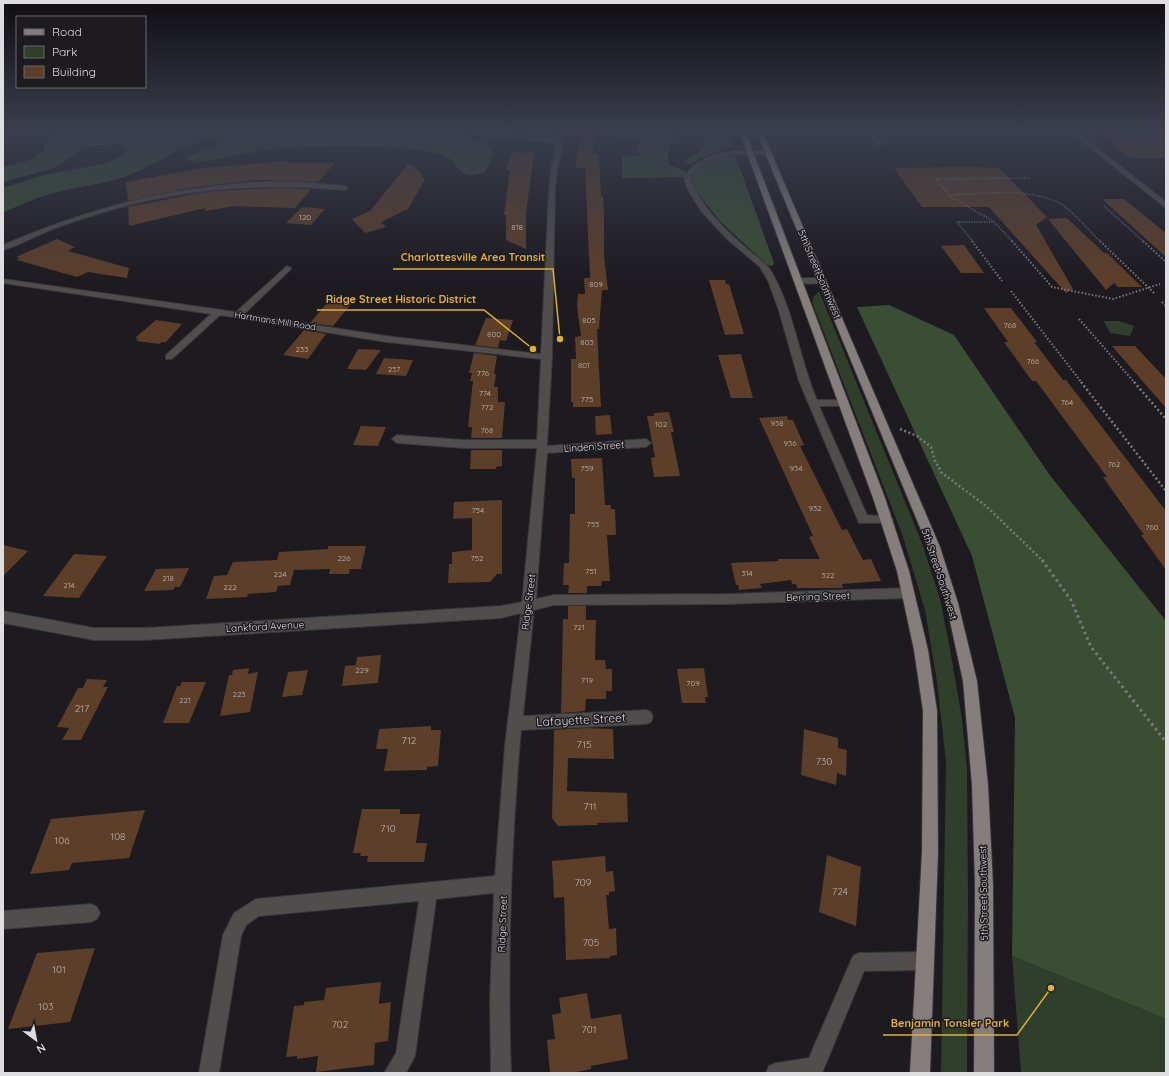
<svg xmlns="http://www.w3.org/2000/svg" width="1169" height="1076" font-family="Quicksand,sans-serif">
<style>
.green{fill:#303e2c}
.forest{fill:#394e32}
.building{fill:#5c3e29}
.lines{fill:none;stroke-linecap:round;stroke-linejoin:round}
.minor-casing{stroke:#38353b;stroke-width:2}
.major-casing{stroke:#38353b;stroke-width:2}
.path-far3{stroke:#7c797e;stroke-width:1.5;stroke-dasharray:1 1.5;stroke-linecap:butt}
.path-far2{stroke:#7c797e;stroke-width:2;stroke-dasharray:1.5 2;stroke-linecap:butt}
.path-far1{stroke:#7c797e;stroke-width:2.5;stroke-dasharray:2 2.5;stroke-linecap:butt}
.path{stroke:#7c797e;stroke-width:3;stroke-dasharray:2.5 3.5;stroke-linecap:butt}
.minor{fill:#504d4c;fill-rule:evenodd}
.major{fill:#857e7c;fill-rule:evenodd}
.labels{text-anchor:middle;stroke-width:3;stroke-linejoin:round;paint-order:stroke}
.number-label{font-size:8px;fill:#beb5b2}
.far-street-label{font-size:9px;fill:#dedde0;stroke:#1d1a20}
.street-label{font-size:10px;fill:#dedde0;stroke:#1d1a20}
.near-number-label{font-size:10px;fill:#beb5b2}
.near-street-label{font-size:12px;fill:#dedde0;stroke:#1d1a20}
.leader{fill:none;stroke:#dfb033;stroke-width:1.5}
.callout-dot{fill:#dfb033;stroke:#1d1a20;stroke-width:1.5}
.callout-label{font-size:11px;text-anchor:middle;font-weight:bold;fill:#dfb033;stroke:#1d1a20;stroke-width:3;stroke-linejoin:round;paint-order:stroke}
</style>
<rect width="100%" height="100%" fill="#1d1a20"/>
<g class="green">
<polygon points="819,291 922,543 940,599 950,649 962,719 967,769 968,895 967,1073 941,1073 946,762 937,682 925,610 902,534 812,302 814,296"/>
<polygon points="1104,321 1119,321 1134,326 1130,336 1110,333"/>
<polygon points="1012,956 1166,1019 1166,1073 1021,1073"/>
</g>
<g class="forest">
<path d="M53,131H465L469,136L491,148L493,154L486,171C457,185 461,161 443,155C429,150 413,150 398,148C358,144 317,145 276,149C261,151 246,153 231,156C217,158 201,165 186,160V158L203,149L224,142L225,139C206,130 157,163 139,171C115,182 91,185 65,190C44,195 23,203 3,213V188L44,175L108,163L124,155L125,148L118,144L93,146L82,150L54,168L3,182V167L34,159L42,151Z"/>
<polygon points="617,131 676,131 677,133 668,153 669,165 686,171 684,177 622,178 622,155 639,156 638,141 616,139"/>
<polygon points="704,131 728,131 733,147 704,156 691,164 683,162 697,153 704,146"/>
<path d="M722,156L736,157L774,263L772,266L767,265L720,221L692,186L690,179C697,166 707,159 722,156Z"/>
<polygon points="889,305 954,335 1049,474 1166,621 1166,1019 1012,956 1015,718 972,556 857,307"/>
</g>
<g class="building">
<polygon points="585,131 596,131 592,153 599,153 601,197 603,197 604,213 604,256 608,290 602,290 599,329 597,329 601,407 573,407 573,402 571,402 571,359 576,359 575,337 581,336 577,307 578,294 585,294 584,278 590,278 585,168 576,168 577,146"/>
<polygon points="1097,131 1166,131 1166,158 1131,158"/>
<polygon points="513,152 534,153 526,213 526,249 506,240 506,215 504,215 510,170 506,170"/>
<polygon points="288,161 287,163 335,163 318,182 257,180 222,184 190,188 128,201 126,182 203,168"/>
<polygon points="408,164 415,167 425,179 408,209 381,222 386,227 365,233 352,219 370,211"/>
<polygon points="965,167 999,168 1047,217 1036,225 1073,289 1066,293 989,207 922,207 894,168"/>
<polygon points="279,188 311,189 295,208 234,206 205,211 205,208 129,226 128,207 183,196 215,191"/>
<polygon points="1102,199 1124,199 1166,233 1166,257"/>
<polygon points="302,207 325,209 311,225 286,223"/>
<polygon points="1067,218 1104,253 1107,253 1142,287 1118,287 1114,283 1106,290 1048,219"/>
<polygon points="57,239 75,247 68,251 129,268 127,278 88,272 77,277 17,260 20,258 16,257"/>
<polygon points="964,245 984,273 961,273 941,246"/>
<polygon points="709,280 725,280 726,284 729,284 744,334 725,335"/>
<polygon points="334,301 351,304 333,326 310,323 327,303 332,304"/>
<polygon points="984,308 1011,308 1037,342 1034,342 1063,380 1066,380 1166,511 1166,570 1141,535 1144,535 1103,477 1107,477 1036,381 1032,381 1004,342 1008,342"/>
<polygon points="486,318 513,320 506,341 500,340 498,348 475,345"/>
<polygon points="156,320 182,324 166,342 162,342 159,344 136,341 138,339 135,338"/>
<polygon points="304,330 326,334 308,359 283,355"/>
<polygon points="1112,346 1135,346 1166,379 1166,408"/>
<polygon points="358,349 381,350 366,370 347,369"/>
<polygon points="474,353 497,356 494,374 496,374 494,387 498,387 498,402 505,402 502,438 471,438 472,427 468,427 473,381 470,381 472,373 469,373"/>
<polygon points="741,354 753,398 731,398 718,355"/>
<polygon points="384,358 413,360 406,376 376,374"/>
<polygon points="669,412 674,432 671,432 680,476 654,477 651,458 655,457 647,416 654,416 654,413"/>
<polygon points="610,415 612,434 596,435 595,416"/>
<polygon points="787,416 788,420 793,420 804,445 800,446 842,530 847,529 863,560 871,559 881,581 842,584 843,588 797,588 796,584 792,584 791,580 760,584 762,588 739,590 738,585 736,585 731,563 778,561 778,559 820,559 809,537 813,536 759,418"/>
<polygon points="361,426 386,427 378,446 353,445"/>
<polygon points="471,450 502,450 502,466 496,467 496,469 470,469"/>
<polygon points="602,458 605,505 611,505 611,509 615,509 616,535 607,535 610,581 602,581 601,586 587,586 587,593 568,593 569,585 563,585 564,563 569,563 570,514 575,514 575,478 572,478 571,459"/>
<polygon points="502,500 502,574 497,574 490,582 448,583 449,564 452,564 452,552 472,550 472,518 453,519 454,502"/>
<polygon points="3,545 28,551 3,576"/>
<polygon points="328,546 366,546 361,569 350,569 349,574 329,574 330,569 294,570 290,585 278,586 276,592 248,594 247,597 206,599 214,576 227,575 233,562 277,560 279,552 328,549"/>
<polygon points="74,554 107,556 79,598 43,596"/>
<polygon points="189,568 180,587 175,587 173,590 144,591 156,569"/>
<polygon points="568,606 586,606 586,620 596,620 595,660 605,660 606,669 612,669 612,691 606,691 606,699 586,699 585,711 561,713 563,619 568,619"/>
<polygon points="381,655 378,683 342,686 345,666 356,665 357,657"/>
<polygon points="249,668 248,674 258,672 250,712 220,716 229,675 232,675 233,670"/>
<polygon points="704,668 708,697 705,697 706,703 682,703 677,669"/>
<polygon points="308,670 302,695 282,697 288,672"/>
<polygon points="87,679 107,680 103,687 108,687 81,740 62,740 69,728 57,727 78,688 83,688"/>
<polygon points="182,682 206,682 189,723 163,723 177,686 180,686"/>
<polygon points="431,726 431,730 441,730 438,766 427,767 427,770 384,771 388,749 376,749 379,729"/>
<polygon points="585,728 613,729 614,759 568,758 567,791 627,793 628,822 597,823 598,825 558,826 552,818 554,730"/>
<polygon points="804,729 838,738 838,748 847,750 846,776 837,773 836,785 801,775"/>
<polygon points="362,809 400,809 400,814 420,814 416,843 427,843 424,862 367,862 368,856 360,856 361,853 353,853"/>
<polygon points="145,810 129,858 72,863 69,870 30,874 51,819"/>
<polygon points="827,855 861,867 856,926 819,912"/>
<polygon points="605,856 606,872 613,871 615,891 609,892 609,895 606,895 609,929 616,928 617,955 610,956 610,958 566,960 564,897 554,898 552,861"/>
<polygon points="95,948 70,1022 8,1029 37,953"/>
<polygon points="381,982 379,1004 391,1002 388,1041 375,1043 374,1065 316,1072 318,1056 297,1059 297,1056 286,1057 294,1006 304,1005 304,1002 324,1000 326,988"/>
<polygon points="587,993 591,1019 621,1014 628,1059 591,1066 591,1069 571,1073 550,1073 547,1040 555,1039 552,1015 561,1013 559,998"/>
</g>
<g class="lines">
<g class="minor-casing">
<g id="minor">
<path d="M469,131L558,139L560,131H566L557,170L555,190L552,357L547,446L646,439L651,443L646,447L547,453L536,599L554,595L728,594L908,588L913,589L914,593L913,597L908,598L728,604L554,605L534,610L523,716L646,710L651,712L653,717L651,722L646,724L521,730C511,844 507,958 511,1073H491L490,999L494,893L436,899L415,1056L406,1073H384L396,1053L419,901L259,916L246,925L241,936L219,1073H199L223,935L234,913L256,899L495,876L505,745L521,613L501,618L145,640H94L3,623V611L94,628H145L501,606L522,602L537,448H464L397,443L392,439L397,435L464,440H537L541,359L386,342L220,315L172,359H166V355L211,314L3,283V279L236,312L287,266L291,268L290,270L244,314L386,336L541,354L549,190L551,170L557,143L488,137Z"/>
<polygon points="867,131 873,131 882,144 881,145 877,145"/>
<polygon points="1069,131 1076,131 1166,202 1166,208"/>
<path d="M734,151H768L771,153L768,155C737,154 712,151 690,177C701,208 726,231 751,252C758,258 766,263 771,271C794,310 799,358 817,400H844L849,403L844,406H819L867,515L891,517L893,520L891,523H859L799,381L779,311L769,283L760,267L727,239L701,211L687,188L684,177C697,159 713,153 734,151Z"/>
<path d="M257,182H301L345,186L348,188L345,190C256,182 173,189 88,217C71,222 55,228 39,235C28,240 15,247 3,250V245C90,208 163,189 257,182Z"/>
<path d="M794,278H822L826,280C820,285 799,285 793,280Z"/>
<polygon points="91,904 97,907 100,913 97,919 91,922 3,929 3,911"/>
<polygon points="925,952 931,955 934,961 931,967 925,970 864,971 822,1073 766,1073 769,1066 776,1063 809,1058 853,956 859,953"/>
</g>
</g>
<g class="major-casing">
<g id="major">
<polygon points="739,131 745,131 885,498 909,571 928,650 937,711 938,852 930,1073 910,1073 922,852 923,711 914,650 897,571 873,498"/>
<polygon points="756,131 762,131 940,547 958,603 977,681 988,785 993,885 994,1073 974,1073 975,885 972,785 963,681 946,603 928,547"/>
</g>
</g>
<g class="path-far3">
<path d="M1030,178L936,179L949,195C981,194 1032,187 1061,204C1073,211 1090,232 1101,242"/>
<polyline points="949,196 993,221"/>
<polyline points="1104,206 1144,242"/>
<polyline points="973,242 957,222 994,222 1013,242"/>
</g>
<g class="path-far2">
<polyline points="972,241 1002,281"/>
<polyline points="1012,241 1052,287 1113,299 1160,284"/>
<polyline points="1100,241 1154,293"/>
<polyline points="1143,241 1166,262"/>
<polyline points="1011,291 1082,383"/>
<polyline points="1162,302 1166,306"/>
<polyline points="1079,319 1135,383"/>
</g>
<g class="path-far1">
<polyline points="1081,382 1166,491"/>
<polyline points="1134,382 1166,419"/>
<polyline points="900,429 917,436 931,447 935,461 942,473 986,506 1043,561"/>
</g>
<polyline class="path" points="1042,560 1071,600 1091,647 1166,742"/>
<use href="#minor" class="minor"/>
<use href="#major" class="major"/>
</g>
<linearGradient id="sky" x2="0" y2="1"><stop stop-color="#100e12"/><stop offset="0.46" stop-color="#3a3e4e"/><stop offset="1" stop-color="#3a3e4e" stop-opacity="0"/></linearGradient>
<rect width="1169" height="282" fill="url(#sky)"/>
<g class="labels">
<g class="number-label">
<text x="305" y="220">120</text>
<text x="517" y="230">818</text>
<text x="596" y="287">809</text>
<text x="589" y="323">805</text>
<text x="1010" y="328">768</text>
<text x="494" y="337">800</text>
<text x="587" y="345">803</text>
<text x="302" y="352">233</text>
<text x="1033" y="364">766</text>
<text x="584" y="368">801</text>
<text x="394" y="372">237</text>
<text x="483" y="376">776</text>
<text x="485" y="396">774</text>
<text x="587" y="402">775</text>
<text x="1067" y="405">764</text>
<text x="487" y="410">772</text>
<text x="777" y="426">938</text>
<text x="661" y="427">102</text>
<text x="487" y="433">768</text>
<text x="790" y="446">936</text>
<text x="1114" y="467">762</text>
<text x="587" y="471">759</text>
<text x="796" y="471">934</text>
<text x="815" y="511">932</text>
<text x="478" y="513">754</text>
<text x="593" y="527">755</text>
<text x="1152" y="530">760</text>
<text x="344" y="561">226</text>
<text x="477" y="561">752</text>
<text x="591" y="574">751</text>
<text x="747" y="576">314</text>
<text x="280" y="577">224</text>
<text x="828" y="578">322</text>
<text x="168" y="581">218</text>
<text x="69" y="588">214</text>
<text x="230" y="590">222</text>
<text x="579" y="630">721</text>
<text x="362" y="673">229</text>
<text x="587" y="683">719</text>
<text x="693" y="686">709</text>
<text x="239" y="697">223</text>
<text x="185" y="703">221</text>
</g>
<g class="far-street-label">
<text transform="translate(275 321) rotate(9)" y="3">Hartmans Mill Road</text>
</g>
<g class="street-label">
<text transform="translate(820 274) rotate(67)" y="4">5th Street Southwest</text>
<text transform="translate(594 446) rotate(-4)" y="4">Linden Street</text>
<text transform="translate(940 574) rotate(72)" y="4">5th Street Southwest</text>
<text transform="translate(818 596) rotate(-2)" y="4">Berring Street</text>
<text transform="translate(528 602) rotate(-83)" y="4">Ridge Street</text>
<text transform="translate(265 626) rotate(-3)" y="4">Lankford Avenue</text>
<text transform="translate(983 893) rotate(-91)" y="4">5th Street Southwest</text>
<text transform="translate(502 924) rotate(-88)" y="4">Ridge Street</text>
</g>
<g class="near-number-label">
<text x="82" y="712">217</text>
<text x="409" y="744">712</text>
<text x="584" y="748">715</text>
<text x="824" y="765">730</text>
<text x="590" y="810">711</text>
<text x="388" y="832">710</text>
<text x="118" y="840">108</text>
<text x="62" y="844">106</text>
<text x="583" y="886">709</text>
<text x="840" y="895">724</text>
<text x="591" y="946">705</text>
<text x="59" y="973">101</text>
<text x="46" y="1010">103</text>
<text x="340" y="1028">702</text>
<text x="589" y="1033">701</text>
</g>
<g class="near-street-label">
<text transform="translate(581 720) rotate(-3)" y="4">Lafayette Street</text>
</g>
</g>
<path class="leader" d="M560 339L553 269H393M533 349L484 310H317M1051 988L1017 1035H883"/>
<g class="callout-dot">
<circle cx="560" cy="339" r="4"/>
<circle cx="533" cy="349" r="4"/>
<circle cx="1051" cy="988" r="4"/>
</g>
<g class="callout-label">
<text x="473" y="261">Charlottesville Area Transit</text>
<text x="401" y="303">Ridge Street Historic District</text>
<text x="950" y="1027">Benjamin Tonsler Park</text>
</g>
<rect width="1169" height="1076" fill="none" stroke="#dedde0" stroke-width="8"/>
<rect x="16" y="16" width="130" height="72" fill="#1d1a20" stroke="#6a686d"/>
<rect x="24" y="29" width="20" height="6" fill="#857e7c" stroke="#6a686d"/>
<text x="52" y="36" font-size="12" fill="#dedde0">Road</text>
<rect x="24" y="46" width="20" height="12" fill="#303e2c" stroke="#6a686d"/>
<text x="52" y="56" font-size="12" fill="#dedde0">Park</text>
<rect x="24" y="66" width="20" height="12" fill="#5c3e29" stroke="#6a686d"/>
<text x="52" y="76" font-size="12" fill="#dedde0">Building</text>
<g transform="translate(36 1040) rotate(148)" stroke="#1d1a20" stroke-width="3" paint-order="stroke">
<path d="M0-3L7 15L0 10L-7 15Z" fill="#dedde0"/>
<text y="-6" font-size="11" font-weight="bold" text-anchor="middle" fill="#dedde0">N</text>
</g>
</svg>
